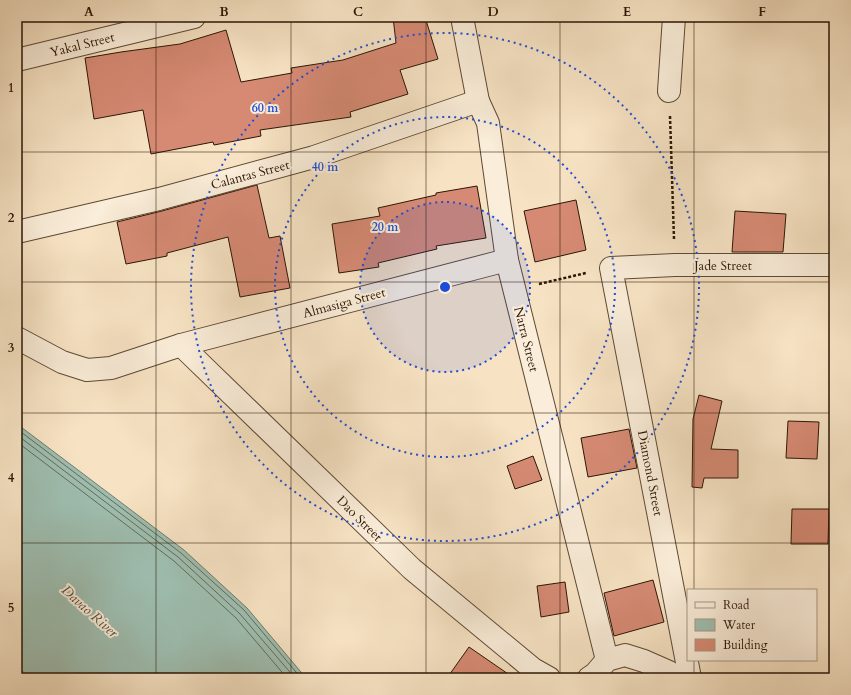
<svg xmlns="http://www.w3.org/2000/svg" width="851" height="695" font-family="Cardo,serif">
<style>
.water{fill:#9ebeb0;stroke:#707b6b}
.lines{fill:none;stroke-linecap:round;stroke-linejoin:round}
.shore{stroke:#646a5a;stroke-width:1}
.building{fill:#d68a74;stroke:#2a1604}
.street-casing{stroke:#5d4934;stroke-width:24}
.path{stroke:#2a1604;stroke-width:2.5;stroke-dasharray:3 2;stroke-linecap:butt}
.street{stroke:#faedd9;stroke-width:22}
.grid{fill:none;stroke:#2a1604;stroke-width:1;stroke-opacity:0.55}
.ring{fill:none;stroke:#1d4ed8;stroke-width:2;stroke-dasharray:2 4}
.labels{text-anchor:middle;stroke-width:4;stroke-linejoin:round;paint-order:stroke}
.street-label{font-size:13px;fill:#2a1604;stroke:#faedd9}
.water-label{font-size:14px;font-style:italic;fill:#535140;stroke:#faedd9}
.centre{fill:#1d4ed8;stroke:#faedd9;stroke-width:2}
.ring-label{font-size:12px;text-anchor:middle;font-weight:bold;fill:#1d4ed8;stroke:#faedd9;stroke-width:4;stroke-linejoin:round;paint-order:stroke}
.neatline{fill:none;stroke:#2a1604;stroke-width:1.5}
.grid-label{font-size:13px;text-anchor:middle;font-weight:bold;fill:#2a1604}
</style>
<rect width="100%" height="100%" fill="#f7e3c4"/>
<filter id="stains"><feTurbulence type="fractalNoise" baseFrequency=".005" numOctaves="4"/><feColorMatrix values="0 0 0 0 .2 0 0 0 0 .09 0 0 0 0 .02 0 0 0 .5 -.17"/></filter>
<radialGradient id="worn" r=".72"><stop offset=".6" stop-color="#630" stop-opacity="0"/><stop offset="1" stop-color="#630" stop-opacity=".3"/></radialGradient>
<polygon class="water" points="17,424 184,550 247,608 306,678 31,678 17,667"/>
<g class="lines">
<g class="shore">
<polyline points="17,429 181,553 244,610 301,678"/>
<polyline points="17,435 178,557 240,614 295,678"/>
<polyline points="17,442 174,561 236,618 287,678"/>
</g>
</g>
<g class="building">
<polygon points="393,17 425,17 438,59 400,70 408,94 350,112 351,117 260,130 261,136 214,145 213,142 151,154 143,110 94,119 85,58 121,52 180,44 226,30 241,82 292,73 291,68 343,60 396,43"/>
<polygon points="257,185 269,238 280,236 290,288 240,297 228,237 167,253 167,256 126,264 117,222 162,211"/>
<polygon points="477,186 486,238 436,246 437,249 378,263 379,267 339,273 332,224 380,216 378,208 436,195 436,193"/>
<polygon points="576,200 586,250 535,262 524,211"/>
<polygon points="735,211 786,214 783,252 732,252"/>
<polygon points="699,395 722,401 711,449 738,450 738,478 704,478 702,488 692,487 693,419"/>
<polygon points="788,421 819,422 817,459 786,458"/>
<polygon points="629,429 637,468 588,477 581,438"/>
<polygon points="533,456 542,480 515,489 507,466"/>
<polygon points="792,509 829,509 828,544 791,544"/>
<polygon points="653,580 664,622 614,636 604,593"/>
<polygon points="565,582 569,612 541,617 537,586"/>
<polygon points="469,647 514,678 447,678"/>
</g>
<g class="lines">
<g class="street-casing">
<g id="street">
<polyline points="462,17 478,101 488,123 507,260 607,660"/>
<polyline points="17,60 194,17"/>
<polyline points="669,91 674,17"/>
<polyline points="17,232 159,199 314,157 478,101"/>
<polyline points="17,338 62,362 87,370 111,368 181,345 507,260"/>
<polyline points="181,345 412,569 533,669 549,678"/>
<polyline points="589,678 595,674 607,660 625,655 644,661 669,672 676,678"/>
<polyline points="690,678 611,268 675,265 834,265"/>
</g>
</g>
<g class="path">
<polyline points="670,116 674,239"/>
<polyline points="539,284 586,273"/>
</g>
<use href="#street" class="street"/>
</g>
<path class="grid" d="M156,17V678M291,17V678M426,17V678M560,17V678M694,17V590M17,152H834M17,282H834M17,413H834M17,543H834M694,660V678"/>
<circle cx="445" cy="287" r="85" fill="#1d4ed8" fill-opacity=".12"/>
<g class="ring">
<circle cx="445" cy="287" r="85"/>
<circle cx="445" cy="287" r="170"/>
<circle cx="445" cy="287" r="254"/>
</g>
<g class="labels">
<g class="street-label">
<text transform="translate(82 44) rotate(-14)" y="5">Yakal Street</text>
<text transform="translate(250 174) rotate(-15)" y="5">Calantas Street</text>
<text x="723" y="270">Jade Street</text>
<text transform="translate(344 302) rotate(-15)" y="5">Almasiga Street</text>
<text transform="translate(527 339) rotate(76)" y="5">Narra Street</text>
<text transform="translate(651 473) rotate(79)" y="5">Diamond Street</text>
<text transform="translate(360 518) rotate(45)" y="5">Dao Street</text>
</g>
<g class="water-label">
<text transform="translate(90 611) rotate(42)" y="5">Davao River</text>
</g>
</g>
<circle cx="445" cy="287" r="6" class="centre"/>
<g class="ring-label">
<text x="265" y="112">60 m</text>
<text x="325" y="171">40 m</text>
<text x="385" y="231">20 m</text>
</g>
<rect width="851" height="695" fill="none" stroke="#f7e3c4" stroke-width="44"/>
<rect x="687" y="589" width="130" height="72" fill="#faedd9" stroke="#a79784"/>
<rect x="695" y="602" width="20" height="6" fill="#faedd9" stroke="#a79784"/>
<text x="723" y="609" font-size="12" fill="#2a1604">Road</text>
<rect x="695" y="619" width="20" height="12" fill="#9ebeb0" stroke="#a79784"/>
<text x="723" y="629" font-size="12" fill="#2a1604">Water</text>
<rect x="695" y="639" width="20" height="12" fill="#d68a74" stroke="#a79784"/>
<text x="723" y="649" font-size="12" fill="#2a1604">Building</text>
<rect x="22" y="22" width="807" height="651" class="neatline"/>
<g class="grid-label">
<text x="89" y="16">A</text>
<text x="224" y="16">B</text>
<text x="358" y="16">C</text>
<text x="493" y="16">D</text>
<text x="627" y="16">E</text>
<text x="762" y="16">F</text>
<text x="11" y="92">1</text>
<text x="11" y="222">2</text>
<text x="11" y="352">3</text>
<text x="11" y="482">4</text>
<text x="11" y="612">5</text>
</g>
<rect width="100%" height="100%" filter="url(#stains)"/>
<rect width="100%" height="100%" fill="url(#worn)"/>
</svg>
